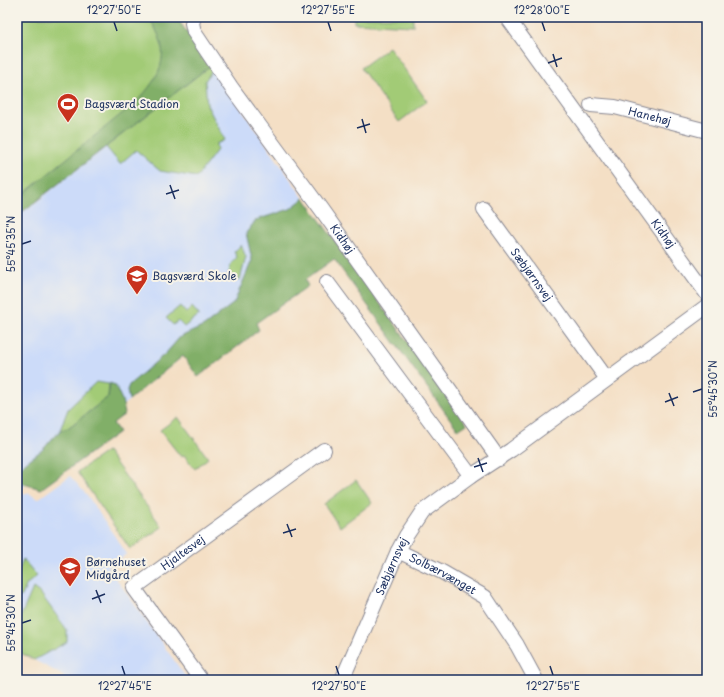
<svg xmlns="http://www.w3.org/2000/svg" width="724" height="697" font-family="'Playpen Sans',sans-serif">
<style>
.built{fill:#ccdbf9}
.green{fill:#a2cb76;stroke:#5e7d6a}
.forest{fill:#81af67;stroke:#4e6f62}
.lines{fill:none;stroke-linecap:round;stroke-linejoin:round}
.minor-casing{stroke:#888792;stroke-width:16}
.minor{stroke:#fff;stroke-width:14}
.ticks{fill:none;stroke:#1b2f5e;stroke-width:1.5}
.labels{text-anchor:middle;stroke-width:4;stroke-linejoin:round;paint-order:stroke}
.poi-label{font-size:11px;fill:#1b2f5e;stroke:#f7f3e8;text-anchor:start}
.street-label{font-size:11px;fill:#1b2f5e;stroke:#f7f3e8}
.neatline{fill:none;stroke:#1b2f5e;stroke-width:1.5}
.ticks-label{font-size:10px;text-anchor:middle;fill:#1b2f5e}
</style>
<rect width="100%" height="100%" fill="#f7f3e8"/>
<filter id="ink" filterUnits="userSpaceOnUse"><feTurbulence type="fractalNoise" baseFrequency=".025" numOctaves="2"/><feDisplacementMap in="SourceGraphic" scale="8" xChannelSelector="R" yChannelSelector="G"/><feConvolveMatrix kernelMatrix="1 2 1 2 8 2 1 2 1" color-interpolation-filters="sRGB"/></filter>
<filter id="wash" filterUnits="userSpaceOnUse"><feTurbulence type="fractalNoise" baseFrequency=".012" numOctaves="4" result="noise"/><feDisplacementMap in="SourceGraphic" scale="16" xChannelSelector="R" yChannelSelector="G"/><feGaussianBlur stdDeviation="0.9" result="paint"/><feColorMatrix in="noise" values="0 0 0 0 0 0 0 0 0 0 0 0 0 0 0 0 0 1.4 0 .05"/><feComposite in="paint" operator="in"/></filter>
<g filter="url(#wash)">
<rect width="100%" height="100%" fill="#f4dfc5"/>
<g class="built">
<polygon points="211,65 330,236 17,492 17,217"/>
<polygon points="70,476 86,494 127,554 108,567 188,680 63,680 64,676 17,651 17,494 28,493 38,499"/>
</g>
<g class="green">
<polygon points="17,17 161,17 194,70 17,199"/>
<polygon points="354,17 413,17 413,26 354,23"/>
<polygon points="389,47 427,101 399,122 361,68"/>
<polygon points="211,65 213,69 205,81 207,105 225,140 216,144 217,150 197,177 160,171 136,150 120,164 106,147"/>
<polygon points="241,245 246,257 240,280 228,276 231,264 237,257 234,252"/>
<polygon points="180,306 186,313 192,307 199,315 184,327 178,321 173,325 166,318"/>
<polygon points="96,382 109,384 108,397 68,428 60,430 68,409"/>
<polygon points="178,417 208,458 195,469 184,455 181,457 160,430"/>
<polygon points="107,451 162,527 130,549 77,472"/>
<polygon points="356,480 372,503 340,527 324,504"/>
<polygon points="23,559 37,576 27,584 22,596 17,598 17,576"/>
<polygon points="33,588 41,594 67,630 67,642 34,660 17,651 17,625"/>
</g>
<g class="forest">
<path d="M148,17H176L211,65L17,216V199L135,103C163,75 173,51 148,17Z"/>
<polygon points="304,198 467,424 458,430 334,259 305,280 308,286 256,323 259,330 198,377 183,356 129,400 127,390 129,385 166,353 180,337 204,326 234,303 252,260 246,233 256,220 290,209"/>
<path d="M110,383L115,385L122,400L125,414L113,423L119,432L41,489L17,482V470C25,462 33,457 42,450C51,442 55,431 68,428L108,397Z"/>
</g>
</g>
<g filter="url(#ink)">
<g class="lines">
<g class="minor-casing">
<g id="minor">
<path id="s1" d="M194,17L192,23L194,32L231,87L321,209L499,459"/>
<path id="s2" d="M507,17L707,294"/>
<path id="s3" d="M591,105L615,107L707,131"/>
<path id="s4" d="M484,209L607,379"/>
<polyline points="327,282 471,476"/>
<path id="s5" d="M398,551L442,572L485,597L517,645L536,680"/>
<path id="s6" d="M201,680L134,588L324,450"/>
<path id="s7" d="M342,680L398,551L406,536L422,512L471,476L511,450L707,306"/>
</g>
</g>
<use href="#minor" class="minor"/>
</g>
</g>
<path class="ticks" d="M114,22L117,31M328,22L331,31M542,22L545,31M553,54L557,67M548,63L562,58M362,119L366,133M357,128L370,124M170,185L175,199M166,194L179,190M22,244L31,241M693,392L702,389M669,393L674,406M665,402L678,397M478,458L483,472M474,467L487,463M287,524L292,537M283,533L296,529M96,590L101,603M92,599L105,594M22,623L31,620M122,666L125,675M336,666L339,675M550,666L553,675"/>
<defs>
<g id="stadium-pin" transform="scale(1.15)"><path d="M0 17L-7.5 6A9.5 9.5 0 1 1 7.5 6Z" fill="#c8321e" stroke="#f7f3e8"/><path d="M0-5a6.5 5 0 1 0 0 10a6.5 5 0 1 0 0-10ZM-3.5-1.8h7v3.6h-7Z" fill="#fff"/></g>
<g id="school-pin" transform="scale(1.15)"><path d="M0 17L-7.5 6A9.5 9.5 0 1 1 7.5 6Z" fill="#c8321e" stroke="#f7f3e8"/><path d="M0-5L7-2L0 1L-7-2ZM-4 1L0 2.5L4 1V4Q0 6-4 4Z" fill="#fff"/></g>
</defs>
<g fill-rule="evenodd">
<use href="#stadium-pin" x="68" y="104"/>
<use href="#school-pin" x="137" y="276"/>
<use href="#school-pin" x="70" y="568"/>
</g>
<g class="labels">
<g class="poi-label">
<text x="84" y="108">Bagsværd Stadion</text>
<text x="152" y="280">Bagsværd Skole</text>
<text x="86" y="566">Børnehuset<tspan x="86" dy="13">Midgård</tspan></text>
</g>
<g class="street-label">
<text dy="4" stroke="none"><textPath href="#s3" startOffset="60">Hanehøj</textPath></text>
<text dy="4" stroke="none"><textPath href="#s2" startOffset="267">Kidhøj</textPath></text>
<text dy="4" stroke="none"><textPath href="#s1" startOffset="270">Kidhøj</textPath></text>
<text dy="4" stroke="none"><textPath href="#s4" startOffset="81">Sæbjørnsvej</textPath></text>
<text dy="4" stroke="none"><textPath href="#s6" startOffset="174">Hjaltesvej</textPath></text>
<text dy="4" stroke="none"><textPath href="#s7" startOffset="124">Sæbjørnsvej</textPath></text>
<text dy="4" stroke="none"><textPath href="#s5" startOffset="50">Solbærvænget</textPath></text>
</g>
</g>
<rect width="724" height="697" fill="none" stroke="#f7f3e8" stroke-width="44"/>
<rect x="22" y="22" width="680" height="653" class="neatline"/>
<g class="ticks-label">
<text x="114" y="14">12°27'50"E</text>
<text x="328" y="14">12°27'55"E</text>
<text x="542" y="14">12°28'00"E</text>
<text transform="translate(11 244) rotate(-90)" y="4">55°45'35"N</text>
<text transform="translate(713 389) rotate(-90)" y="4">55°45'30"N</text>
<text transform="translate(11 623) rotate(-90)" y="4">55°45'30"N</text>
<text x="125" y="690">12°27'45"E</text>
<text x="339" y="690">12°27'50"E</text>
<text x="553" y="690">12°27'55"E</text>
</g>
</svg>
